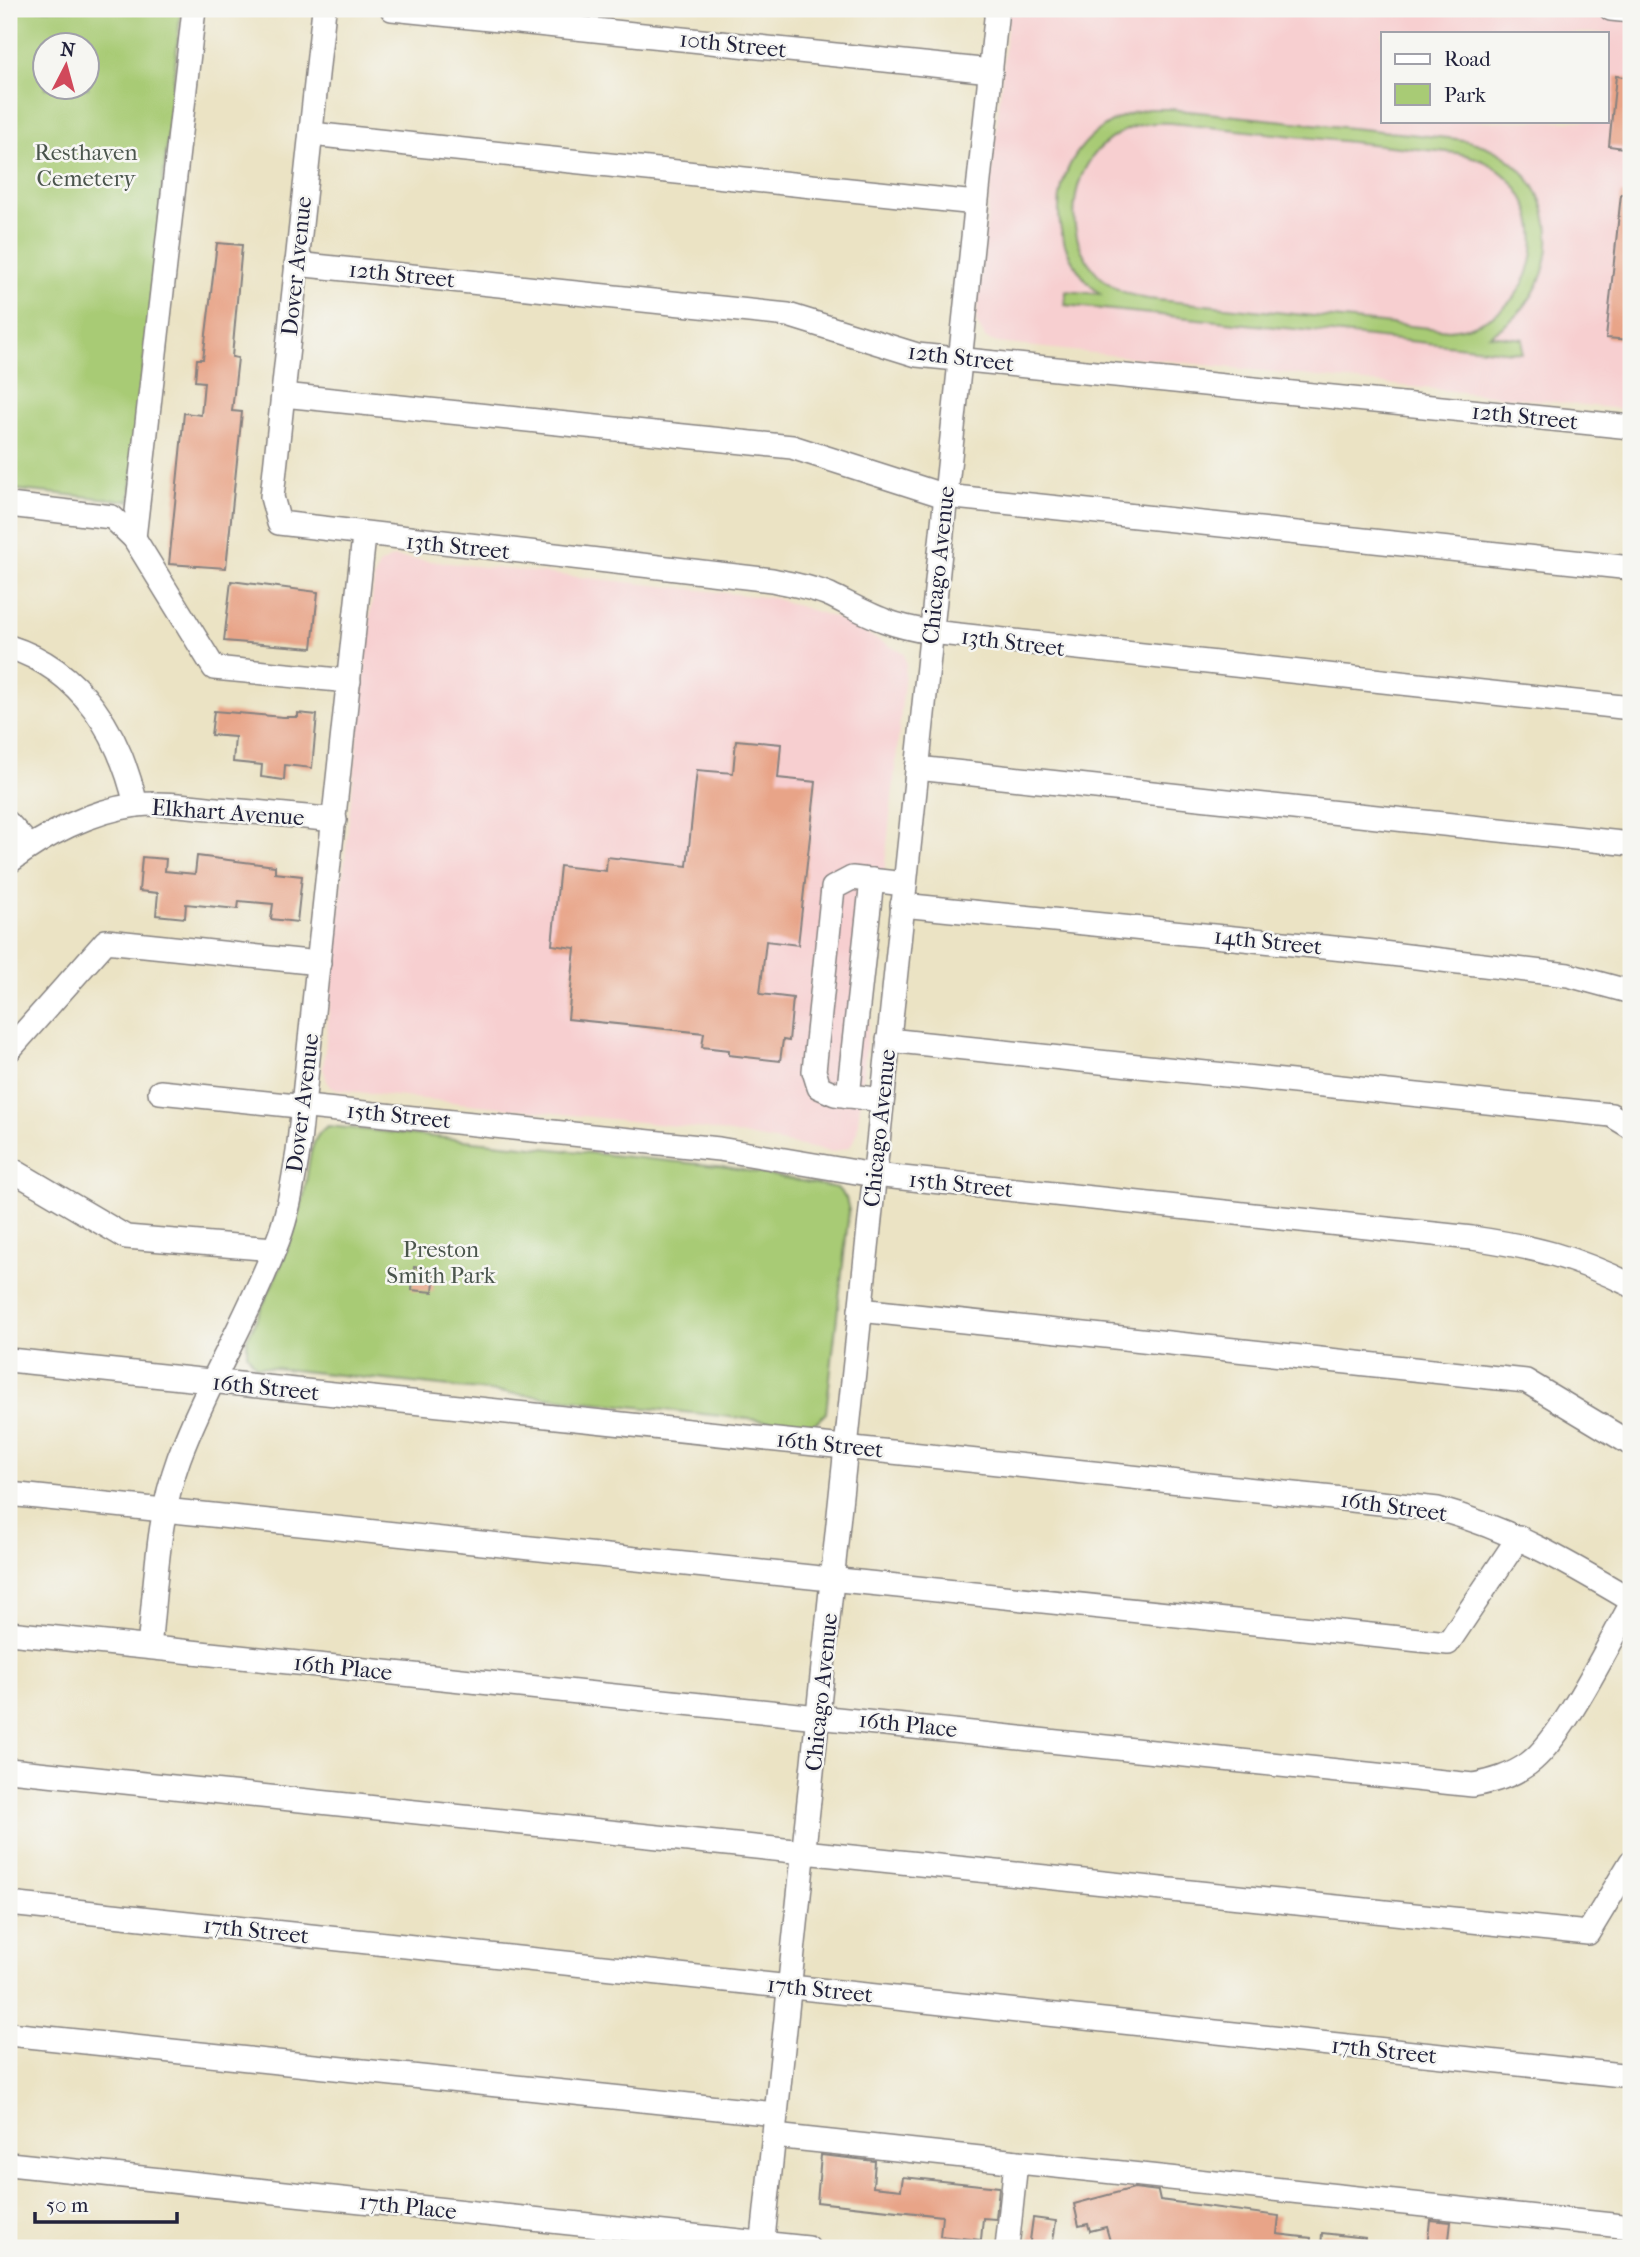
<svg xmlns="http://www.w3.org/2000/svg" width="1640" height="2257" font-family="'IM FELL French Canon',serif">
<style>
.built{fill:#f7cfd0;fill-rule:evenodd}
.green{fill:#a8cb75;stroke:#657658;stroke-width:2;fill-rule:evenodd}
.building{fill:#e8a488}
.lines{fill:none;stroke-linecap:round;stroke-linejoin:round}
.minor-casing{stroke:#868280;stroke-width:26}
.minor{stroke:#fff;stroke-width:23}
.labels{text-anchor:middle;stroke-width:5;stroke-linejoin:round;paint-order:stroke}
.street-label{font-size:23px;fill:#22223b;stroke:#f6f6f2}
.park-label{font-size:23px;fill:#4a554c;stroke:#f6f6f2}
</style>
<rect width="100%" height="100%" fill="#f6f6f2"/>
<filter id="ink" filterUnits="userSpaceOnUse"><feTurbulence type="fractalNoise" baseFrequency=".0143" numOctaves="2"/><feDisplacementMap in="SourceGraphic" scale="14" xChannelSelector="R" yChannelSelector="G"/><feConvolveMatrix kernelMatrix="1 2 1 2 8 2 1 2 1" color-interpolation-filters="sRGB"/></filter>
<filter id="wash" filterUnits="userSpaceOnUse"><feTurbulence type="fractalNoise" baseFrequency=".00686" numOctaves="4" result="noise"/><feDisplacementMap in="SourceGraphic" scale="28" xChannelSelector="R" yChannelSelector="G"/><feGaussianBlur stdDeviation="1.57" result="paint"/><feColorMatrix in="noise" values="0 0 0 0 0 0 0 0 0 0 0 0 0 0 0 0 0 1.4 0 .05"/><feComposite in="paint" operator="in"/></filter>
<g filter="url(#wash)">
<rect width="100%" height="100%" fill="#ebe3c4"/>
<g class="built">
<path d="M1009,9H1542L1631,18V410L998,343L986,339L976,322ZM1383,33H1607V121H1383Z"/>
<polygon points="393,557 773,598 833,617 904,653 906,664 857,1133 850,1147 833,1152 714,1130 338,1090 328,1084 323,1068 374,578 379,565"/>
</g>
<g class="green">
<path d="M9,9H181L130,501L9,489ZM46,46H88V88H46Z"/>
<path d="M1148,109H1169L1457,139C1563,154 1580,284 1490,335L1523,339L1522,353L1065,305L1066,291L1100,294C1028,233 1055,127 1148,109ZM1171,123L1456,153C1564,171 1557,320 1449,330L1148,299C1037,281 1057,115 1171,123Z"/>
<path d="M328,1126L727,1167L837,1188L846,1198L849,1211L826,1413L815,1423L804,1425L256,1366L247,1354V1339C269,1292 293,1245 304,1194C309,1173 307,1137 328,1126Z"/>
</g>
<g id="blocks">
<g class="building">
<polygon points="1616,76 1631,78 1631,149 1609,146"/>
<polygon points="1621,194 1631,194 1631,340 1606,338"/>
<polygon points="217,243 242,245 232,357 238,358 232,411 242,412 226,568 169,564 184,413 201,415 204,382 195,381 197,359 203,359"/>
<polygon points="231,581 318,592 312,648 224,641"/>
<polygon points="214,711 283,717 298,717 298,713 317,715 312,768 285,765 284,780 261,777 262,765 233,762 235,737 211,735"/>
<polygon points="736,740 781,744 778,778 816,782 798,945 766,941 760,994 793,998 789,1041 783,1040 780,1061 729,1055 729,1050 702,1047 704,1033 568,1019 575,948 552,945 560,866 606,871 607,857 687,866 697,770 733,773"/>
<polygon points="197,856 275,866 275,873 302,876 297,922 271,919 273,904 239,901 238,909 186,904 185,918 156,915 158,893 139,891 142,857 166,859 165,871 195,874"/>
<polygon points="414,1267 435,1269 433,1292 412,1290"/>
<polygon points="821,2155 875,2161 873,2187 901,2190 903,2177 999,2187 996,2219 983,2218 981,2240 940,2236 942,2216 817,2202"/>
<polygon points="1134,2188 1158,2191 1160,2200 1279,2216 1277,2234 1311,2238 1310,2248 1177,2248 1178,2243 1156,2248 1112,2248 1106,2227 1090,2231 1088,2224 1079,2226 1074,2204"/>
<polygon points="1033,2218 1056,2221 1052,2248 1029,2248"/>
<polygon points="1430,2220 1451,2222 1448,2248 1427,2248"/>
<polygon points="1322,2233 1365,2238 1364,2248 1321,2248"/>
</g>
</g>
</g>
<g filter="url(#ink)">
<use href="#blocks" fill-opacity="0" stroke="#868280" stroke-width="2"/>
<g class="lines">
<g class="minor-casing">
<g id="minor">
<path d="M324,9L272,497L279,523L772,580C790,584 812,587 830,595C869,614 885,625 931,632L1631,708"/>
<polyline points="392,9 991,71"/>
<polyline points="1611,9 1631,11"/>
<polyline points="311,134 976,203"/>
<polyline points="296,264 788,315 917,355 1631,427"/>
<polyline points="283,395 792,447 945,496 1631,568"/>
<polyline points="9,505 112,517 134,538 214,668 349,681"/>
<polyline points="134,538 194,9"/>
<path d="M9,647C82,670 120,735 136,805"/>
<polyline points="917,768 1631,844"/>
<polyline points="9,824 29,846"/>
<path d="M9,862C44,835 91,811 136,805C162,802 190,806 217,809C256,812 296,816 335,820"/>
<polyline points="902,905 1374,952 1568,975 1631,992"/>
<polyline points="888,1040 1611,1115 1631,1127"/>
<polyline points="9,1050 106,941 319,963"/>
<path d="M160,1092L719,1149L874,1175L1472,1238C1535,1247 1574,1257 1631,1285"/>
<polyline points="848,1096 872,880"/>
<polyline points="882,1100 835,1094 819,1087 814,1071 833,888 852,878 905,884"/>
<polyline points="9,1168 126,1237 274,1249"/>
<polyline points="860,1310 1526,1381 1631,1444"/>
<path d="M9,1360L1438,1509C1511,1529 1567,1562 1631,1600"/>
<polyline points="9,1494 1448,1643 1519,1537"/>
<path d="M9,1633L1473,1785C1494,1781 1511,1776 1528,1764C1563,1739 1608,1645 1631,1605"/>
<path d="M149,1647C156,1585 157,1518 179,1458C207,1383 250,1315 278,1240C289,1212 293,1181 298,1152L364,536"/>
<polyline points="9,1770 1588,1933 1631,1862"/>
<polyline points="9,1904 1631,2076"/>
<polyline points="9,2034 776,2114"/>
<polyline points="774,2136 1631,2227"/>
<polyline points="9,2164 808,2248"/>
<polyline points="762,2248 997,9"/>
<polyline points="1007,2248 1016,2162"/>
</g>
</g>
<use href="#minor" class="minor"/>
</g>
</g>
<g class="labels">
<g class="street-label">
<text transform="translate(733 44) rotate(6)" y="8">10th Street</text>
<text transform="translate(296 266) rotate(-84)" y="8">Dover Avenue</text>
<text transform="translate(402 274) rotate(6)" y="8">12th Street</text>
<text transform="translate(961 357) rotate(7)" y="8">12th Street</text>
<text transform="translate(1525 416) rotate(6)" y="8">12th Street</text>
<text transform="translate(458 546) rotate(6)" y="8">13th Street</text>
<text transform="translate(938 565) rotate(-84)" y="8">Chicago Avenue</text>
<text transform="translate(1013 642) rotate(7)" y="8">13th Street</text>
<text transform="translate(228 812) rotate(4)" y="8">Elkhart Avenue</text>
<text transform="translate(1268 941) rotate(6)" y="8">14th Street</text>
<text transform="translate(302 1103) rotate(-83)" y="8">Dover Avenue</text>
<text transform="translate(399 1115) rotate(6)" y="8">15th Street</text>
<text transform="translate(879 1128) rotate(-84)" y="8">Chicago Avenue</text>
<text transform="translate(961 1184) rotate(6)" y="8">15th Street</text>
<text transform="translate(266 1387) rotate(6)" y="8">16th Street</text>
<text transform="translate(830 1444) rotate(6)" y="8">16th Street</text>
<text transform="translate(1394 1506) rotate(8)" y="8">16th Street</text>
<text transform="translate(343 1667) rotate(6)" y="8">16th Place</text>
<text transform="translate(821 1692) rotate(-84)" y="8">Chicago Avenue</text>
<text transform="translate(908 1724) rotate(6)" y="8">16th Place</text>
<text transform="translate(256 1930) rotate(6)" y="8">17th Street</text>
<text transform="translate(820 1989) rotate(6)" y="8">17th Street</text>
<text transform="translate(1384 2050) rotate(6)" y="8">17th Street</text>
<text transform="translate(408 2206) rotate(6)" y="8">17th Place</text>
</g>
<g class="park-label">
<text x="86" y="160">Resthaven<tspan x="86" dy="26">Cemetery</tspan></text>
<text x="441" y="1257">Preston<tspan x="441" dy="26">Smith Park</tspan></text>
</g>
</g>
<rect width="1640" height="2257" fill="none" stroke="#f6f6f2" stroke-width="35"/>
<rect x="1381" y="32" width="228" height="91" fill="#f6f6f2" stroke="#a1a1a9" stroke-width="2"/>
<rect x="1395" y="54" width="35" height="10" fill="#ffffff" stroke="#a1a1a9" stroke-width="2"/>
<text x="1444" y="66" font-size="21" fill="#22223b">Road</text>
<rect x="1395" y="84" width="35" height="21" fill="#a8cb75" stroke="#a1a1a9" stroke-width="2"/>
<text x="1444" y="102" font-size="21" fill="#22223b">Park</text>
<g transform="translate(66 66) rotate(6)"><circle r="33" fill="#f6f6f2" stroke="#a1a1a9" stroke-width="2"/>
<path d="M0-5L12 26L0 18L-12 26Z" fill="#d1495b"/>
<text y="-10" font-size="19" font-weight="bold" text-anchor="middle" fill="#22223b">N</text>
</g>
<path d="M35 2212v10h142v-10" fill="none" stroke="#22223b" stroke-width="3.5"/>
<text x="46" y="2212" font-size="21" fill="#22223b" stroke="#f6f6f2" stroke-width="5" paint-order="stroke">50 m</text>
</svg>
